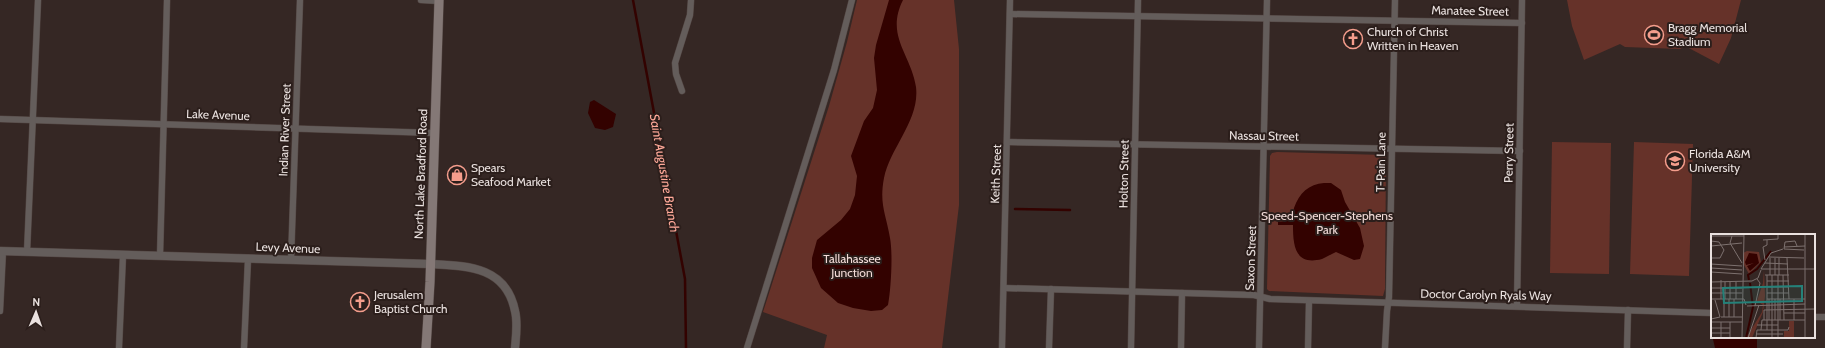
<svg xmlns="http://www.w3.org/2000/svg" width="1825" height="348" font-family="Cabin,sans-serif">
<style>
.green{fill:#663229}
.water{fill:#330200}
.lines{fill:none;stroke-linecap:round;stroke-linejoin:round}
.stream{stroke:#330200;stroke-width:2.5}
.minor-casing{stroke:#524542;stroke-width:7}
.tertiary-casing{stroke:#524542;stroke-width:9}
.secondary-casing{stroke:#524542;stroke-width:10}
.minor{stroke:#645d5b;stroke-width:6}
.tertiary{stroke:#645d5b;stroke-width:8}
.secondary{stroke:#847876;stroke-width:9}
.labels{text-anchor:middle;stroke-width:4;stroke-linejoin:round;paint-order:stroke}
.street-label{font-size:12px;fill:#eae1df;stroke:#2b1e1b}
.poi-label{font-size:12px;fill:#eae1df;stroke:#2b1e1b;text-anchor:start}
.park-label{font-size:12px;fill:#f3dcd8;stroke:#2b1e1b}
.water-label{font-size:13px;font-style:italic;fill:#ffa999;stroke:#2b1e1b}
.inset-river{fill:none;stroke:#330200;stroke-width:2}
.inset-road{fill:none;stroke:#7d716f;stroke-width:1}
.view{fill:#258179;fill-opacity:0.15;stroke:#258179;stroke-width:2}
.inset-edge{fill:none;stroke:#eae1df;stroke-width:2}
</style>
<rect width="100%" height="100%" fill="#352724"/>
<g class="green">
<polygon points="857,0 954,0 959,49 959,205 942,348 824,348 827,335 763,312 829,106 847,42"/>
<polygon points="1567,0 1741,0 1731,38 1719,64 1685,46 1680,49 1625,47 1620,44 1584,60 1572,26"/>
<polygon points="1552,142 1611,143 1609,274 1550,273"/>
<polygon points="1634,142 1693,144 1689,276 1630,274"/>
<polygon points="1277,152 1384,155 1386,156 1385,289 1383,296 1269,291 1267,289 1270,156 1272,153"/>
</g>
<g class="water">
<path d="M889,0H903C885,36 911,54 916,87C920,120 890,148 884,178C879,204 886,214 890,238C893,254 891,289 888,305L882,310L871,311L853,308L838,303L821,288L812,268V258L817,240L841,220L850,209L855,195L857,176L851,156L864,121L873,108L877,90L874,58L876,45Z"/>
<polygon points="594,100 616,114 613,127 605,130 595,128 588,113 590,102"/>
<path d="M1324,183H1331L1341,190L1345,202L1360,228L1364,246L1360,259L1354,260L1336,252C1331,254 1327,257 1322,259C1295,266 1293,246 1293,225H1278V222L1293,220C1295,216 1293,212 1294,208C1299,193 1309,184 1324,183Z"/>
<polygon points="1712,335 1712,337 1757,337 1757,348 1715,348"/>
</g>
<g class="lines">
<g class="stream">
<polyline points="633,0 685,279 686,348"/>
<polyline points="1015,209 1070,210"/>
</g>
<g class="minor-casing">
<g id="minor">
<polyline points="421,0 439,1"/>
<polyline points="1010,14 1522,23"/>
<polyline points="682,91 676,74 675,63 690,15 691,0"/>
<polyline points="0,119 434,133"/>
<polyline points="1008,142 1520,151"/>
<polyline points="27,252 38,0"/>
<polyline points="160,256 167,0"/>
<polyline points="291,260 300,0"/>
<polyline points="1004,288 1254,295 1270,299 1712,313"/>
<polyline points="1517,306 1522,0"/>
<polyline points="0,311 3,251"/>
<polyline points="1814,317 1825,317"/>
<polyline points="119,348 123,255"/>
<polyline points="244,348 248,259"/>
<polyline points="747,348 834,70 852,0"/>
<polyline points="1002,348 1010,0"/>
<polyline points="1049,348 1051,289"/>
<polyline points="1131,348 1138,0"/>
<polyline points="1181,348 1182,293"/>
<polyline points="1259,348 1267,0"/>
<polyline points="1308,348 1309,301"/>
<polyline points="1385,348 1387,311 1389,297 1395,0"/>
<polyline points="1627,348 1628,310"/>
</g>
</g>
<g class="tertiary-casing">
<path id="tertiary" d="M0,251L430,264C467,266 506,266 515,311C518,323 516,336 515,348"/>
</g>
<g class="secondary-casing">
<polyline id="secondary" points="426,348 430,282 439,0"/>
</g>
<use href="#minor" class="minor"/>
<use href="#tertiary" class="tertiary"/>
<use href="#secondary" class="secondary"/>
</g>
<defs>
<g id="stadium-ring" transform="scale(1)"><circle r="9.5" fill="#2b1e1b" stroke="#f49d8c" stroke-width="1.5"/><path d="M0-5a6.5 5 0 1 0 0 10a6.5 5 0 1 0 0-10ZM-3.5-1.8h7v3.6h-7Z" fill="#f49d8c"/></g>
<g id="church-ring" transform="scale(1)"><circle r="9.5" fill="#2b1e1b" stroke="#f49d8c" stroke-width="1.5"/><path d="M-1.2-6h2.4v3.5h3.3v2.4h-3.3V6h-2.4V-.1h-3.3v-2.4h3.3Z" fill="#f49d8c"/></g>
<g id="university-ring" transform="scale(1)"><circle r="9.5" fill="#2b1e1b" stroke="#f49d8c" stroke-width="1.5"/><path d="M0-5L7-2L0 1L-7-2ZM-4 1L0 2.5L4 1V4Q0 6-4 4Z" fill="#f49d8c"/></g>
<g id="shop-ring" transform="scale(1)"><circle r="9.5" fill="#2b1e1b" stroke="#f49d8c" stroke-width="1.5"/><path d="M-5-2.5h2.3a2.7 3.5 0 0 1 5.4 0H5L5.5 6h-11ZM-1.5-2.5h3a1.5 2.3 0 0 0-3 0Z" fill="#f49d8c"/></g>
</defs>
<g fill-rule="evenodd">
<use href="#stadium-ring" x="1654" y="35"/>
<use href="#church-ring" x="1353" y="39"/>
<use href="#university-ring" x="1675" y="161"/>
<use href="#shop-ring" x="457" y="175"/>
<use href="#church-ring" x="360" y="302"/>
</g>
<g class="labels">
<g class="street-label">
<text transform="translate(1470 11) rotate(1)" y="4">Manatee Street</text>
<text transform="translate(218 115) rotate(2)" y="4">Lake Avenue</text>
<text transform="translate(285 130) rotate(-88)" y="4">Indian River Street</text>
<text transform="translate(1264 136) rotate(1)" y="4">Nassau Street</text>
<text transform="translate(1509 153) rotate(-89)" y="4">Perry Street</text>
<text transform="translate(1381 162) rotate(-89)" y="4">T-Pain Lane</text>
<text transform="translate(421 174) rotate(-88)" y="4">North Lake Bradford Road</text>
<text transform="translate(996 174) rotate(-88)" y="4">Keith Street</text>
<text transform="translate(1124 174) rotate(-89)" y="4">Holton Street</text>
<text transform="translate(288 248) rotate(2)" y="4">Levy Avenue</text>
<text transform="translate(1251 258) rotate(-88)" y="4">Saxon Street</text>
<text transform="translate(1486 295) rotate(1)" y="4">Doctor Carolyn Ryals Way</text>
</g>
<g class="poi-label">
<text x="1668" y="32">Bragg Memorial<tspan x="1668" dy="14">Stadium</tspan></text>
<text x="1367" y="36">Church of Christ<tspan x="1367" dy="14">Written in Heaven</tspan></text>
<text x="1689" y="158">Florida A&amp;M<tspan x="1689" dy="14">University</tspan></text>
<text x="471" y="172">Spears<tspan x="471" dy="14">Seafood Market</tspan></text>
<text x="374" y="299">Jerusalem<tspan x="374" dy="14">Baptist Church</tspan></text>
</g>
<g class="park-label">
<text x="1327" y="220">Speed-Spencer-Stephens<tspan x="1327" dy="14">Park</tspan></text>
<text x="852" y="263">Tallahassee<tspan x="852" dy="14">Junction</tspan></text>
</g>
<g class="water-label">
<text transform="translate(665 173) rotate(80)" y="5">Saint Augustine Branch</text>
</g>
</g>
<g transform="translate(1711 234)">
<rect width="104" height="104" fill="#352724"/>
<path d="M36,17L48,18L50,28L38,40L33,31L32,19ZM53,36L54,62L52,78L41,104H35L51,78L52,71L46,67L52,49ZM78,87H83V104H73V97H78Z" fill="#663229"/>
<path d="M38,19L46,20L48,29L39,37L36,32L43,29L35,31L34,28Z" fill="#330200"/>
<path class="inset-river" d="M38,46L37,41L46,35L60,17M35,104L42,73L39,49"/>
<path class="inset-road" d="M94,0V104M0,2H33M21,2L19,9L31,29M52,6L67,5V0M0,7L8,8L13,16L9,24H0M0,12L31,9M73,13L94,12M73,15L74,8L84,7L86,12M73,15L93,16M58,23L93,24M59,24V41M76,24L78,65M54,26L52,13L56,11V6M54,29L77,30M0,30L31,32M0,34L31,36M50,35H104M50,35L60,19L72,15M0,38L31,40M54,41H78M56,41V96M61,41V104M64,41V24M67,41V104M68,41V24M72,41L73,86M10,46V65M56,47H78M0,48L41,47L47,44L50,36M14,48V65M19,48V65M25,48V65M56,53H78M0,54H31M0,59H31M56,59H78M0,65H33L35,71M56,65H94M58,65V86M64,65V86M69,65V86M83,65V86M36,72L94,70M44,72L49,49L46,45M73,79H94M10,83H31M13,83V65M18,83V65M23,83V65M0,85L9,83L4,66M53,86V76L104,75M0,88H31M10,88V104M46,91H67M0,94H19M50,96L51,86H94M0,99H19M45,100H72M19,104V88M31,104L33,0M37,104L48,71M45,104L46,96H77L78,93"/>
<path class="view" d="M91,52V67L13,69L12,54Z"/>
<rect width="104" height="104" class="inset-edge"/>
</g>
<g transform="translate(36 312) rotate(2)" stroke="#2b1e1b" stroke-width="3" paint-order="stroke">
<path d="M0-3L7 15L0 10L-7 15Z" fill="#eae1df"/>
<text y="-6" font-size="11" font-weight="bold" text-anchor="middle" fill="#eae1df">N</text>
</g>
</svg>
